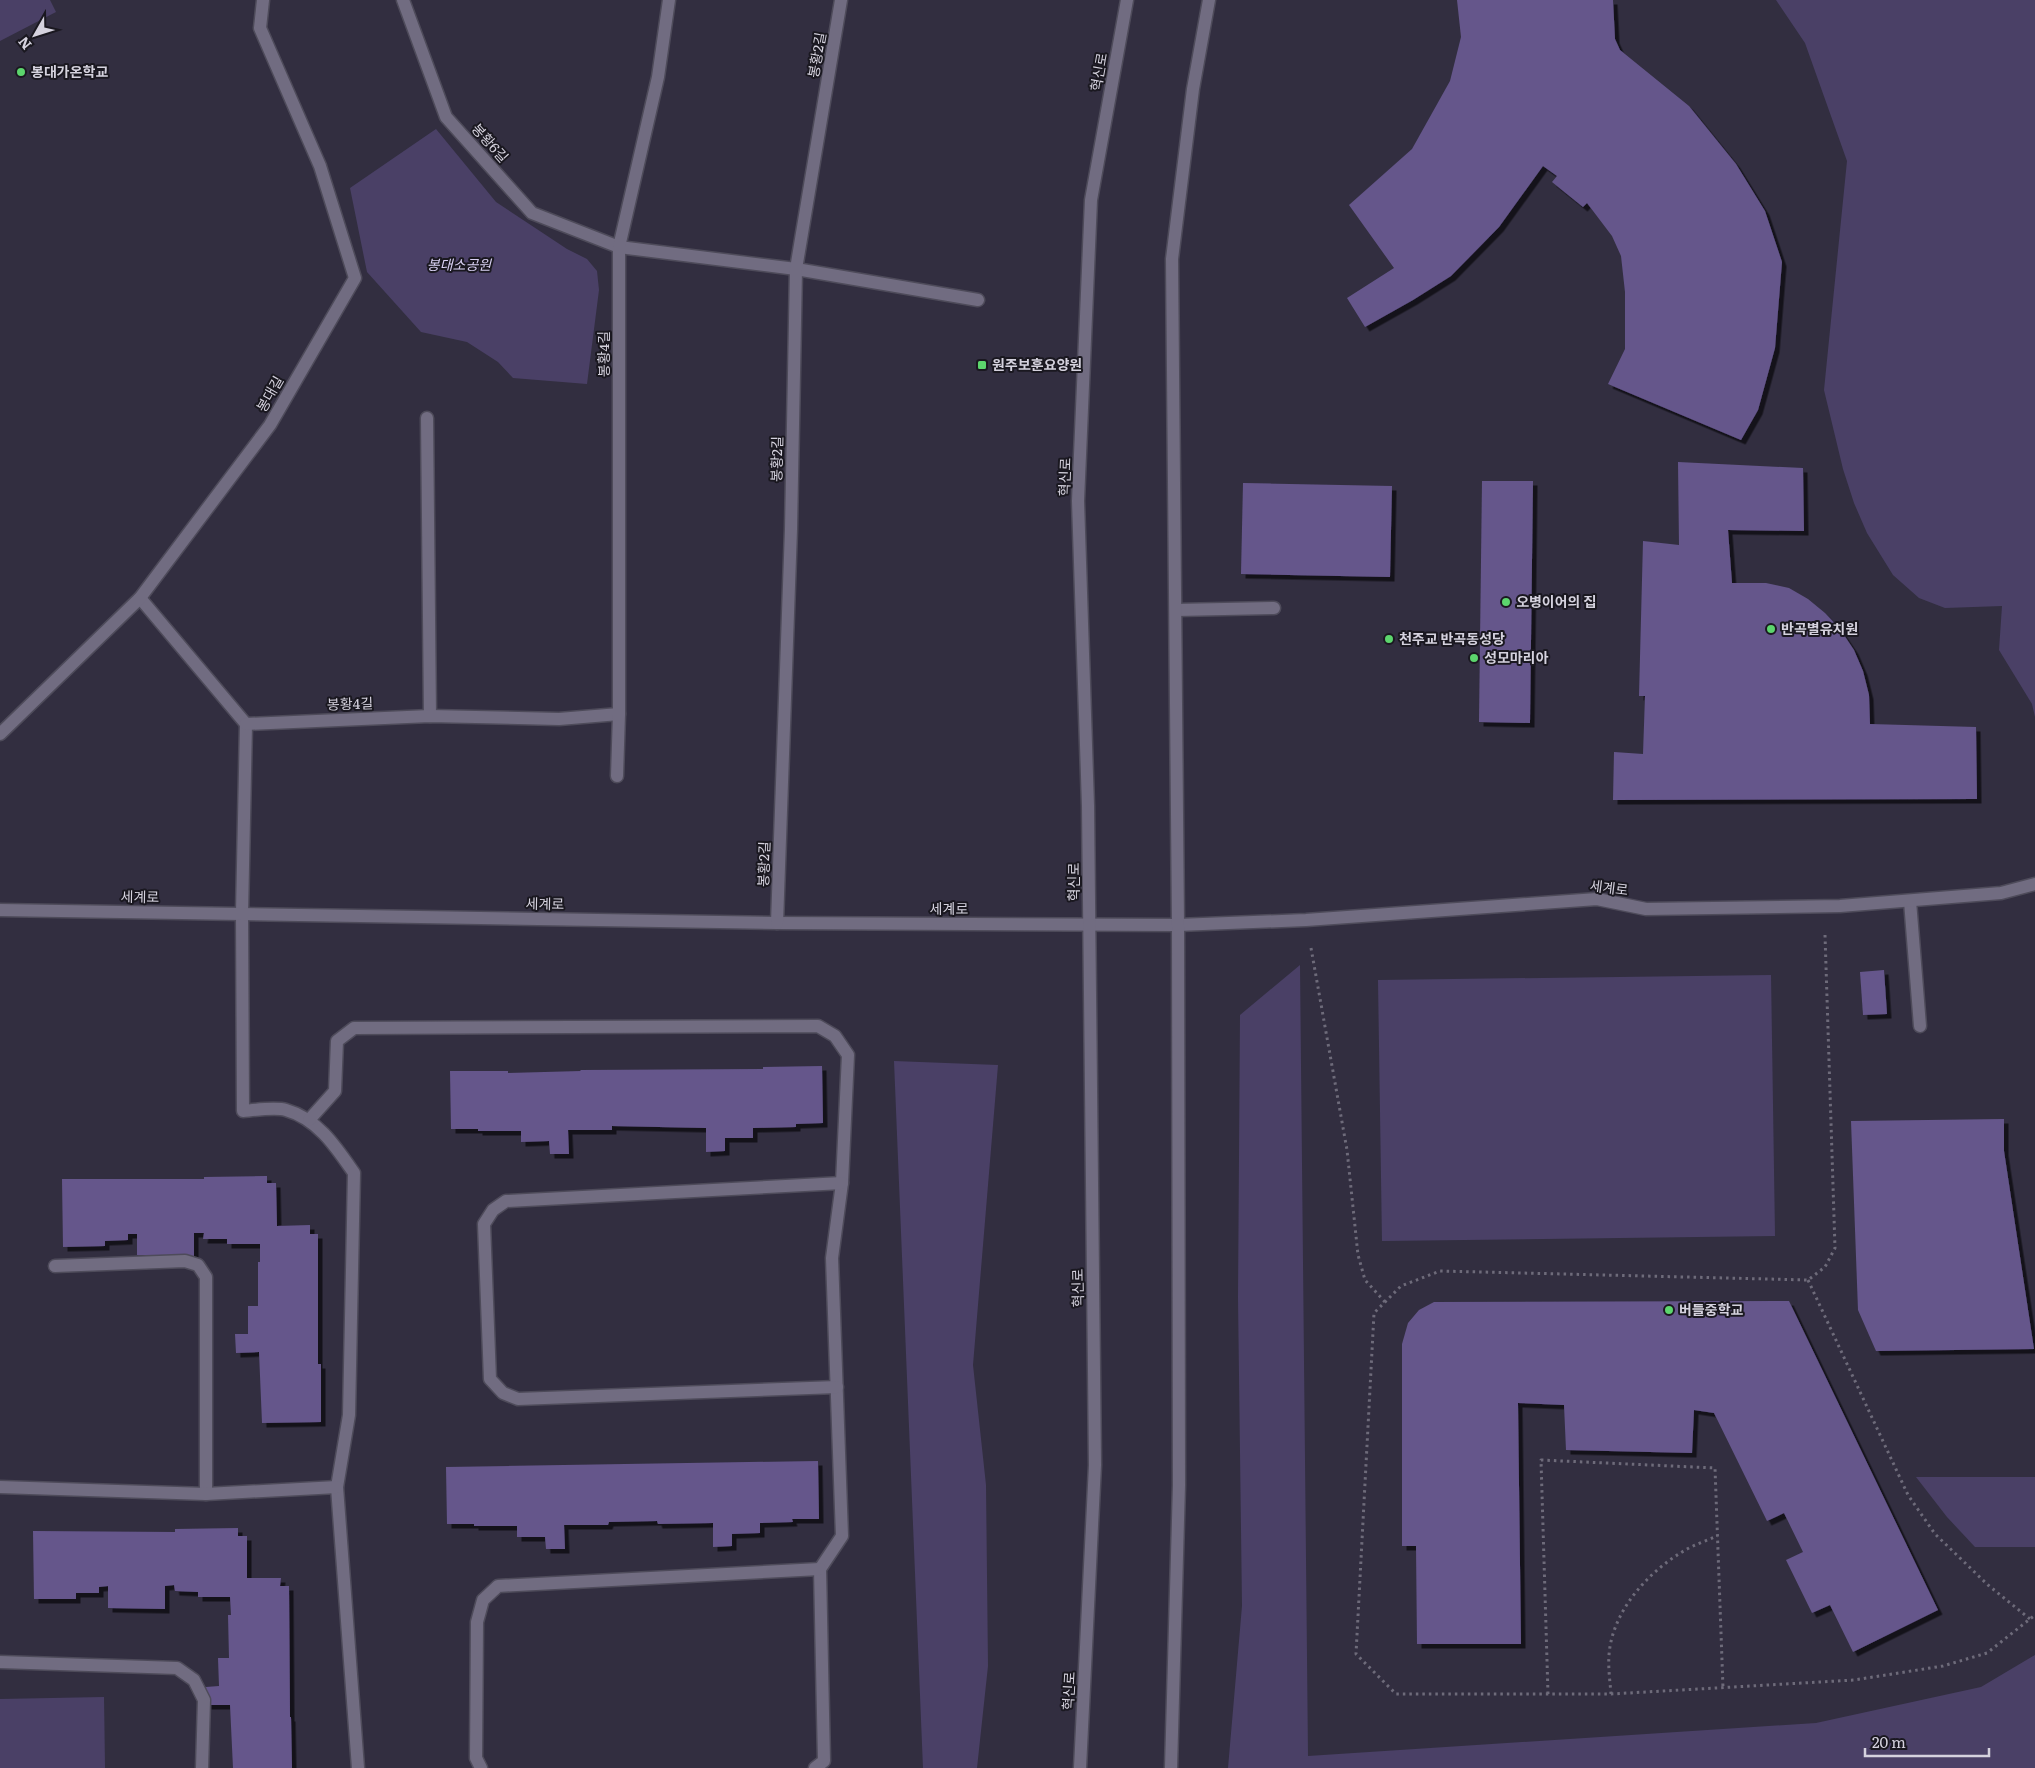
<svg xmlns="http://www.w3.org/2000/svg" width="2035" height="1768" font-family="Literata,'Noto Sans KR',serif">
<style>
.green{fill:#4a4066}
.building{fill:#65568b;filter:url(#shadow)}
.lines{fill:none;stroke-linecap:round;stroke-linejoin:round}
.minor-casing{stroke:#4e4b5a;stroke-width:15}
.path{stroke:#6e6b7a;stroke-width:3;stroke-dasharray:2.5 4;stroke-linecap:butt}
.minor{stroke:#716c81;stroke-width:12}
.poi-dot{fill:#5cd56d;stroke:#1a1820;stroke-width:2}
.labels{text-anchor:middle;stroke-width:4;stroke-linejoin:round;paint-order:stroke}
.street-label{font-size:14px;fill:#d5d2de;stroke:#1a1820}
.poi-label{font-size:14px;font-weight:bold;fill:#d5d2de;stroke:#1a1820;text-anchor:start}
.park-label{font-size:14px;font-style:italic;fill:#d9d1f3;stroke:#1a1820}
</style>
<defs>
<filter id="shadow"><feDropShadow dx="4.5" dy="4.5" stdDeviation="0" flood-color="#0009"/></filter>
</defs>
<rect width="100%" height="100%" fill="#322e40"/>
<g class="green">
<polygon points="0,0 50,0 56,12 0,41"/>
<polygon points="1776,0 2035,0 2035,717 2032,704 1999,650 2002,606 1945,608 1919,598 1893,575 1867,533 1854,503 1843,469 1824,390 1847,161 1805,43"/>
<polygon points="436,129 496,202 567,249 587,259 597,271 599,290 587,384 513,378 498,362 467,342 421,332 367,272 350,188"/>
<polygon points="1300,965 1308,1756 1816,1723 1981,1687 2035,1655 2035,1768 1228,1768 1242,1606 1238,1298 1240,1015"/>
<polygon points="1771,975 1775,1236 1382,1241 1378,980"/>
<polygon points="894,1061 998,1065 973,1365 986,1485 988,1666 977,1768 923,1768"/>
<polygon points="1916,1477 2035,1477 2035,1547 1975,1547 1947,1517"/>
<polygon points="104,1697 105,1768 0,1768 0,1699"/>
</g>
<g class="building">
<polygon points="1457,0 1613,0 1615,39 1620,50 1689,106 1736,164 1765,211 1782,262 1775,348 1758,410 1741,440 1608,384 1625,349 1625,292 1621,256 1612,236 1587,203 1583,207 1552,182 1557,176 1543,166 1499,227 1451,276 1413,300 1365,327 1347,298 1394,268 1349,205 1412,149 1450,81 1461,37"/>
<polygon points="1678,462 1803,468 1804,531 1728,530 1732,583 1766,583 1789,588 1808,599 1825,613 1840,629 1854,650 1863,671 1869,695 1870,724 1976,727 1977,799 1613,800 1614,752 1643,754 1645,696 1639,696 1643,541 1679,545"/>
<polygon points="1482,481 1533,481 1530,723 1479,722"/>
<polygon points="1243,483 1392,486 1390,577 1241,574"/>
<polygon points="1884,970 1887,1014 1863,1015 1860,972"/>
<polygon points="822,1066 823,1123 796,1124 796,1127 753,1128 753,1138 725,1138 725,1151 706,1152 706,1128 612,1126 612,1130 568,1130 569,1154 550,1154 549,1141 521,1142 521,1131 478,1131 478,1129 451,1129 450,1071 508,1071 508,1073 581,1071 580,1070 763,1069 763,1067"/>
<polygon points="2004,1119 2004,1151 2034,1349 1876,1351 1858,1310 1851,1121"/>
<polygon points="267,1176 267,1183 276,1183 277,1226 310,1225 310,1234 318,1234 318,1364 321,1364 321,1422 262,1423 259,1352 236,1353 235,1334 248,1334 248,1306 258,1306 258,1262 260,1262 260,1244 227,1244 227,1239 203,1239 204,1233 194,1233 194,1256 137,1255 137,1234 128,1234 128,1240 105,1241 105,1246 63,1247 62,1179 204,1179 204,1177"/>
<polygon points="1789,1301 1938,1610 1853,1652 1830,1605 1812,1613 1786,1560 1803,1552 1784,1513 1767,1521 1714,1413 1694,1410 1692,1453 1566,1450 1564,1405 1518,1403 1521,1644 1417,1644 1416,1546 1402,1546 1402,1344 1408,1323 1419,1310 1434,1302"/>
<polygon points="818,1461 819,1519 792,1519 793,1522 760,1523 760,1533 732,1534 732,1546 713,1547 713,1523 658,1524 657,1521 609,1522 608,1525 564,1525 565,1549 546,1549 545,1537 517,1537 517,1526 474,1526 474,1524 447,1524 446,1467"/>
<polygon points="238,1528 238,1536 247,1536 247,1578 281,1578 280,1586 289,1586 290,1717 291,1717 292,1768 233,1768 230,1705 207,1705 206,1687 219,1686 218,1658 229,1658 228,1615 231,1615 230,1597 198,1597 198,1592 175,1591 174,1585 165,1586 165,1609 108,1608 108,1586 99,1587 99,1593 76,1593 76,1599 34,1599 33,1531 175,1532 175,1529"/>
</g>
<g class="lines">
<g class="minor-casing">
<g id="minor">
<polyline points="403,0 446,117 532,213 619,247 796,269 978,300"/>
<polyline points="427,418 430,716"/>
<polyline points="140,598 246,724"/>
<polyline points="1176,610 1274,608"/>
<path d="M246,724L242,913L243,1111C254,1110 276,1107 286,1110C318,1119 336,1147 354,1173L349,1415L337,1487L358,1768"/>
<polyline points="246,724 430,716 559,719 619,714"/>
<polyline points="0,734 140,598 270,425 355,278 320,166 260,28 263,0"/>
<polyline points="617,776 619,714 619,247 658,77 669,0"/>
<polyline points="1910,901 1920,1026"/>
<polyline points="0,910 777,923 1178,925 1306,920 1597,899 1646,909 1840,906 2001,893 2035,884"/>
<polyline points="777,923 791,529 796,269 841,0"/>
<polyline points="309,1120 335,1091 337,1041 354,1028 818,1026 835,1036 848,1055 842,1183 832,1258 842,1536 820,1569 824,1761 815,1768"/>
<polyline points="55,1266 185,1261 198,1265 206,1277 206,1494"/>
<polyline points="837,1387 518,1399 503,1393 490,1379 484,1224 493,1210 506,1201 842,1183"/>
<polyline points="0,1487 206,1494 337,1487"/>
<polyline points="0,1662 177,1668 194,1680 204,1700 202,1768"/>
<polyline points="481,1768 476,1758 477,1622 483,1600 498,1586 820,1569"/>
<polyline points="1080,1768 1095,1465 1088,806 1078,501 1091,200 1127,0"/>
<polyline points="1171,1768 1179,1485 1178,925 1172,259 1193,89 1209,0"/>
</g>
</g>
<g class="path">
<polyline points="1825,935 1835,1248 1825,1267 1808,1280 1440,1271 1401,1286 1374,1313 1356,1654 1396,1694 1611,1694 1854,1680 1943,1666 1987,1653 2035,1615"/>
<polyline points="1311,948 1347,1150 1358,1255 1365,1280 1385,1302"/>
<polyline points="1808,1280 1908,1495 1935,1534 1988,1585 2030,1619"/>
<polyline points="1548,1694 1541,1460 1715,1468 1723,1688"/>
<path d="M1611,1694C1610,1681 1608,1668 1609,1655C1612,1612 1647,1573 1682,1552C1693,1545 1706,1541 1717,1536"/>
</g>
<use href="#minor" class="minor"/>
</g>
<g class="poi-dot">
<circle cx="21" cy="72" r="5"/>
<rect x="977" y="360" width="10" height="10" rx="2.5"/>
<circle cx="1506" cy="602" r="5"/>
<circle cx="1771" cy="629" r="5"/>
<circle cx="1389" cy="639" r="5"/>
<circle cx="1474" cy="658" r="5"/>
<circle cx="1669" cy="1310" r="5"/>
</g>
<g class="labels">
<g class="street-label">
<text transform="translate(817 55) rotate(-80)" y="5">봉황2길</text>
<text transform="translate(1099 72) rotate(-80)" y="5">혁신로</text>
<text transform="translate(490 143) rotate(48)" y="5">봉황6길</text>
<text transform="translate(604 354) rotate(-90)" y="5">봉황4길</text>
<text transform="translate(270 394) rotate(-60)" y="5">봉대길</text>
<text transform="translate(777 459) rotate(-89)" y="5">봉황2길</text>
<text transform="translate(1065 477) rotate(-88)" y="5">혁신로</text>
<text transform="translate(350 704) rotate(-2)" y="5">봉황4길</text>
<text transform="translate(764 864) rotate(-88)" y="5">봉황2길</text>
<text transform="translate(1074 882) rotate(-90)" y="5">혁신로</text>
<text transform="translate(1609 888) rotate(7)" y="5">세계로</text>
<text transform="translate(140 897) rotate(1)" y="5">세계로</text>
<text transform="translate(545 904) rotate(1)" y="5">세계로</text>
<text x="949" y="914">세계로</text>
<text transform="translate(1078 1288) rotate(-91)" y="5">혁신로</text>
<text transform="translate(1069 1691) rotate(-87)" y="5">혁신로</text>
</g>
<g class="poi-label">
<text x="31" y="77">봉대가온학교</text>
<text x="992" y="370">원주보훈요양원</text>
<text x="1516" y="607">오병이어의 집</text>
<text x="1781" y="634">반곡별유치원</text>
<text x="1399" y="644">천주교 반곡동성당</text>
<text x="1484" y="663">성모마리아</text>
<text x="1679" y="1315">버들중학교</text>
</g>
<g class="park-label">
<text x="459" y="270">봉대소공원</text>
</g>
</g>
<g transform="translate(35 35) rotate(231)" stroke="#1a1820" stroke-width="4" paint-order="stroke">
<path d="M0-4L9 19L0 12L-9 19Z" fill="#d5d2de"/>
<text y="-8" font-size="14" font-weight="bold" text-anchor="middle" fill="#d5d2de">N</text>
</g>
<path d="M1865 1748v8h124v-8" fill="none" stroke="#d5d2de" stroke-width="2.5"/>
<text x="1872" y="1748" font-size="15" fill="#d5d2de" stroke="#1a1820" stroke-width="4" paint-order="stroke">20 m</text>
</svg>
